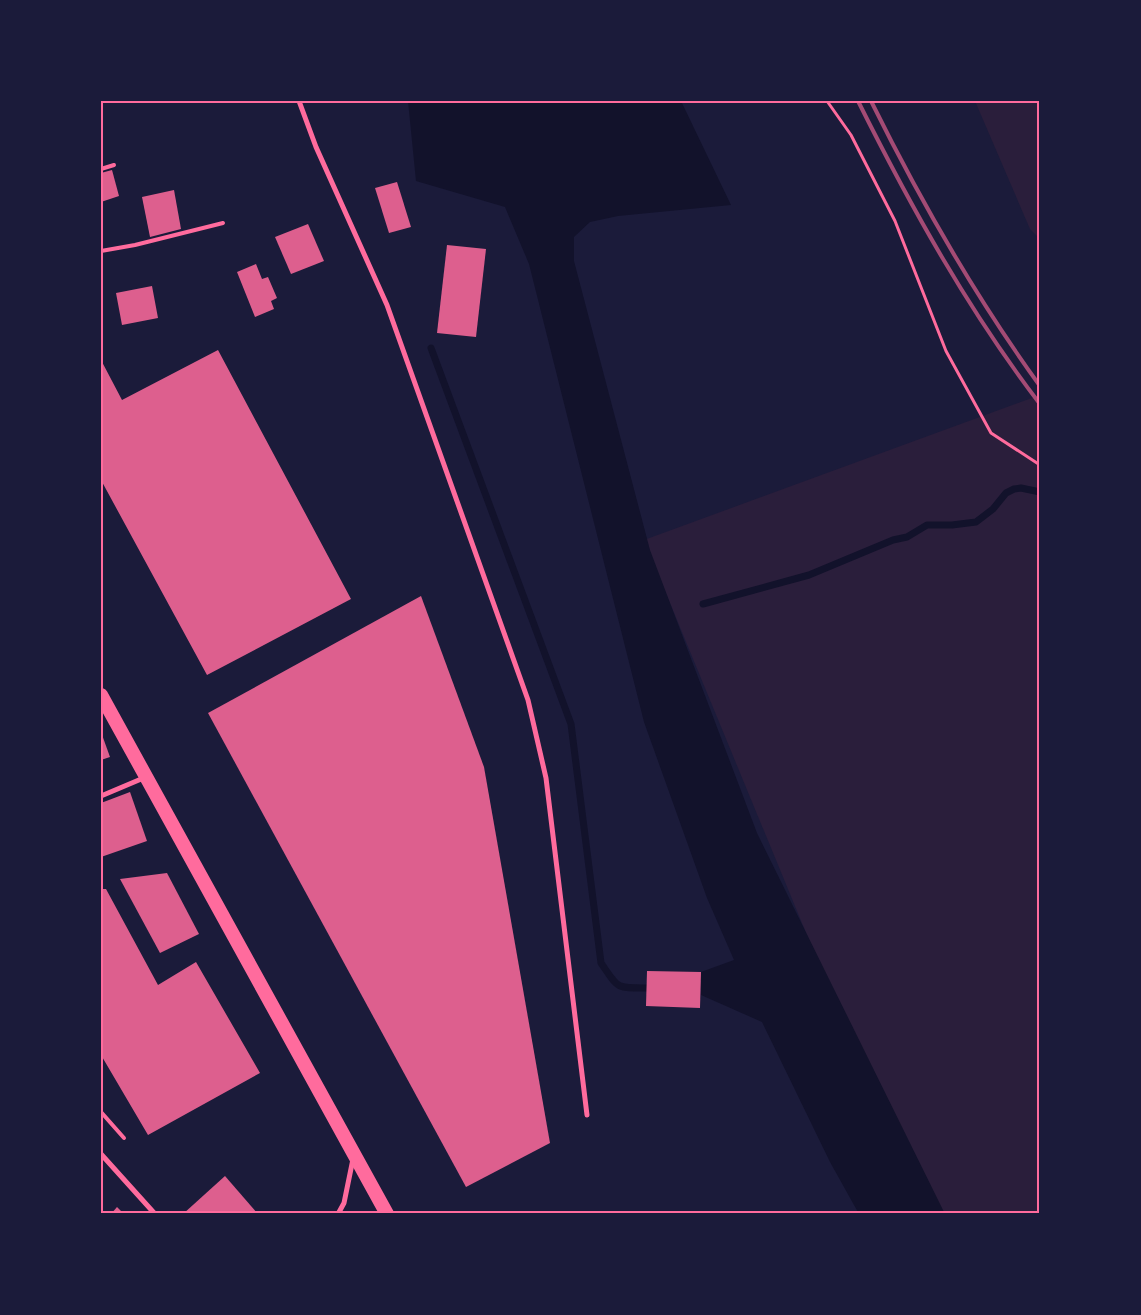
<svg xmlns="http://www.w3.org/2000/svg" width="1141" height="1315" font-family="'DM Sans',sans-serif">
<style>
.green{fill:#2a1e3b}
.water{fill:#12122b}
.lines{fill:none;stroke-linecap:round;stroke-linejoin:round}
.stream{stroke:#12122b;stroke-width:7}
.building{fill:#dd5f8e}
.path{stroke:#ff6b9d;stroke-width:3}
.service{stroke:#ff6b9d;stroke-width:4}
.minor{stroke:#ff6b9d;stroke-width:5}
.trunk{stroke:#ff6b9d;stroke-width:14}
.rail{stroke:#a44b75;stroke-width:4}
.neatline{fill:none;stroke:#ff6b9d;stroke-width:2}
</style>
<rect width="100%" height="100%" fill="#1b1b3a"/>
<g class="green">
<polygon points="975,101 1040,101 1040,239 1030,229"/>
<polygon points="1040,395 1040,1214 922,1214 644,540"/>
</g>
<polygon class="water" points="408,101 681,101 731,205 618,216 590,222 574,237 574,261 650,550 757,833 945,1214 859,1214 830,1162 762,1022 701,995 701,972 734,960 707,898 644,722 529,264 505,207 416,181"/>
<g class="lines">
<g class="stream">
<path d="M431,348L571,724L601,963C619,989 615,988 647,988"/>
<polyline points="703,604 809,575 893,540 907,537 927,525 952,525 976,522 993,509 1006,493 1014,489 1021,488 1040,492"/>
</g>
</g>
<g class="building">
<polygon points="112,170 119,196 101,202 101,173"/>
<polygon points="397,182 411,227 389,233 375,188"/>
<polygon points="174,190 181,229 150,237 142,197"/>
<polygon points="308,224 324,261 291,274 275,237"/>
<polygon points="447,245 486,249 476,337 437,333"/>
<polygon points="256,264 262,279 268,277 277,298 271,301 274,309 255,317 237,272"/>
<polygon points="152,286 158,318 122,325 116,293"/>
<polygon points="218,350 351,599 207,675 101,480 101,360 122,400"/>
<polygon points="421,596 484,767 550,1143 466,1187 208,713"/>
<polygon points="101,732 110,757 101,760"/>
<polygon points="130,792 147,841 101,857 101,803"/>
<polygon points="167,873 199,934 160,953 120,879"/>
<polygon points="101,889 106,889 158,985 196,962 260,1073 148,1135 101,1055"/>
<polygon points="647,971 701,972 700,1008 646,1006"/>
<polygon points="225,1176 258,1214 183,1214"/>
<polygon points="117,1207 124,1214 111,1214"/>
</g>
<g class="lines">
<polyline class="path" points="827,101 851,135 895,221 946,351 991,433 1040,465"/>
<g class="service">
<polyline points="101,169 114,165"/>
<polyline points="101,251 135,245 223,223"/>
<polyline points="101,1112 124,1138"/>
</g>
<g class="minor">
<polyline points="299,101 316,147 387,305 528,700 546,778 587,1115"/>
<polyline points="101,796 146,777"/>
<polyline points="101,1154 155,1214"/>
<polyline points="338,1214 344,1203 353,1159"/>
</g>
<polyline class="trunk" points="101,695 387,1214"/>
<g class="rail">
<path d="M858,101C911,207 968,310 1040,404"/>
<path d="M871,101C921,202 974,295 1040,386"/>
</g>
</g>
<rect width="1141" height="1315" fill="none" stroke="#1b1b3a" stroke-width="205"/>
<rect x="102" y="102" width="936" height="1110" class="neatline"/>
</svg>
